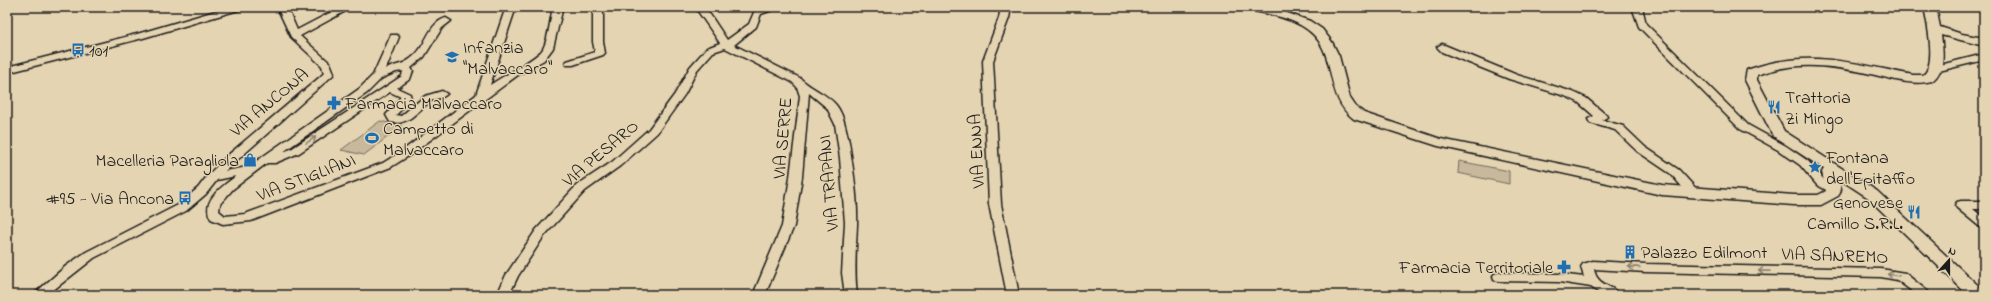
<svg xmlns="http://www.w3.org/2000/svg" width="1991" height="302" font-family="'Indie Flower',sans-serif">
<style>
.green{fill:#c8b99c;stroke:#726a5c}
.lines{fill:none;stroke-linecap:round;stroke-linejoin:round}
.minor-casing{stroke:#1c1c1c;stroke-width:3}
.major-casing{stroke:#1c1c1c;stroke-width:3}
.minor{fill:#e5d4b1;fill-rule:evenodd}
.major{fill:#e5d4b1;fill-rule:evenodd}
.oneway{stroke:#8b816e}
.labels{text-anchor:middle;stroke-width:3;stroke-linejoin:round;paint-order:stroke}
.poi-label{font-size:18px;fill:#1c1c1c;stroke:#e5d4b1;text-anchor:start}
.street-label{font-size:18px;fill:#1c1c1c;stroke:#e5d4b1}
</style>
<rect width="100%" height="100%" fill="#e5d4b1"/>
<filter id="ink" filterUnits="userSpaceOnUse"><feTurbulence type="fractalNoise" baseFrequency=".025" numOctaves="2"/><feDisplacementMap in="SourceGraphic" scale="8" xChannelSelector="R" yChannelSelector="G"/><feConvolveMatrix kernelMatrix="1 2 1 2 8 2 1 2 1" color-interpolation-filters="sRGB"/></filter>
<g filter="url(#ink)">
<g class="green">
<polygon points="380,121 402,126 364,155 341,150"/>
<polygon points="1459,161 1509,171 1509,184 1458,173"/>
</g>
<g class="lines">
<g class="minor-casing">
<g id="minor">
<polygon points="229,7 244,7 242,9 143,38 7,73 7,67 137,34"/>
<path d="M277,7H287L297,30L341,7H353L300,36L330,63L334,73L333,75L225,171L248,167L359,89L373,75L391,35H397L399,37L386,69C399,63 404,66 416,54C427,43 429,23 446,18L451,21L442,28L424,57L411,68L413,71L410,79L397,88L410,94L411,99L396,115L401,116L425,96L442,91L447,94C443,98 438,98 433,100C418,108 410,127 390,122L386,115L401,97L390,92L299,153L275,163H267L233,189L220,204L219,211L225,216L245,214L383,163L402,151L476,95L506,7H516L490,85C501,77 538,58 543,49C549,37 550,20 553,7H563L553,48L544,60L518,75L410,155L391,167L251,221L223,224L211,219C200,201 223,186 236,176L217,180L206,194L186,211L94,258L47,295H33L66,266L86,252L178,205L198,188L208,175L227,156L320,77L324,73L322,66L291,37ZM403,71L402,76L291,149L283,152L367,93L382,78L396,72Z"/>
<polygon points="593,7 603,7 603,42 605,53 603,55 573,65 567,65 565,63 567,61 595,52 593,42"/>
<path d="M695,7H705L727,40L749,24L755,10L766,7H781L761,14L756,27L734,45L800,78C811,89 826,93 836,105C844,115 846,130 849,142C853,169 858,198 857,225C856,249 854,271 857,295H845L842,273L845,223L840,158L835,124L827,108L809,93L802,177L794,226L765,295H753L782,226L790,177L800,96L797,87L792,82L725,48L713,52L697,70L685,94L657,133L620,166L585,191L544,236L518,276L509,295H497L506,275L536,230L577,185L612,162L649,129L675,94L690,67L707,48L720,43Z"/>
<polygon points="1001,7 1011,7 1009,18 993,61 1001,204 1019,295 1007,295 989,204 983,61 999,18"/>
<polygon points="1632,7 1642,7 1646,24 1748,125 1786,146 1808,161 1825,181 1840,189 1838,192 1830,192 1817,185 1800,165 1778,150 1740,129 1639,27"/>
<polygon points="1442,44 1517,75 1573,92 1586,98 1606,115 1607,117 1602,120 1623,126 1645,147 1679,170 1700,193 1698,196 1690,196 1671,174 1637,151 1615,130 1590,123 1588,119 1594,116 1578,102 1565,96 1509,79 1442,52 1437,47"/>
<polygon points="1984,54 1984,60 1935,72 1930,69 1932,67"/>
<polygon points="1961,201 1984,201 1984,209 1973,209 1984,218 1984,228 1980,227 1957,208 1955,205 1957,202"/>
<path d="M1593,261L1646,264L1881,269L1905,273L1932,295H1917L1897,280L1881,277L1646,272L1594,269C1597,287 1613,284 1619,295H1602L1591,287L1559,282L1499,281L1494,280L1493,277L1494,274L1499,273L1559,274L1584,277L1581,267L1583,264Z"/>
</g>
</g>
<g class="major-casing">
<path id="major" d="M1244,7L1273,8L1310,21L1322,29L1332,42L1339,56L1350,98L1356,107L1364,113L1441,139L1662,185L1794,195H1818L1826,191L1822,172L1824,169L1773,136L1745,80L1747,70C1809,48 1851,63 1913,75H1923C1937,65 1927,22 1924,7H1936L1940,27L1962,34L1984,38V46L1941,35C1943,50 1946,71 1932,81C1913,86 1893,79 1875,75C1835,66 1797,60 1757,75V80L1784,131L1877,191L1984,291V295H1968L1867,197L1838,178L1841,189L1840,193L1838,196L1821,205H1794L1662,195L1438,146L1354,119C1321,94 1341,48 1302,26C1285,16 1265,14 1246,9Z"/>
</g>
<use href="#minor" class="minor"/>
<use href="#major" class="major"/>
</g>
<defs><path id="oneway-shaft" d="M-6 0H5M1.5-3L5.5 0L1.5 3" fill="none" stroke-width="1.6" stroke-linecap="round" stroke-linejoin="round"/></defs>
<g class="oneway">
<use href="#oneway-shaft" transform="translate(311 140) rotate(-34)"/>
<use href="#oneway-shaft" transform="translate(1634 267) rotate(-176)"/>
<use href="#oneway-shaft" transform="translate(1764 271) rotate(-179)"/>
<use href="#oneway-shaft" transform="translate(1893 275) rotate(-172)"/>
</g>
</g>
<defs>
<g id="bus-bare" transform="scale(1.08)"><path d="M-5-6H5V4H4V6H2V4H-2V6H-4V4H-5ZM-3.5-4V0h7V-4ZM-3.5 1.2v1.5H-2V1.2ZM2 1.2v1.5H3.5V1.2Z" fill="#1f6fb2" stroke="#e5d4b1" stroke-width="2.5" paint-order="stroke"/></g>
<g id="school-bare" transform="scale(1.08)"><path d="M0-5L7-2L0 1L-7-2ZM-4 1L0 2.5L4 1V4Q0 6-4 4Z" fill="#1f6fb2" stroke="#e5d4b1" stroke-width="2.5" paint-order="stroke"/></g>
<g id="pharmacy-bare" transform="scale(1.08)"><path d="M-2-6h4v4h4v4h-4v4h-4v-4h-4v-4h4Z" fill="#1f6fb2" stroke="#e5d4b1" stroke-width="2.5" paint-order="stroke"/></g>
<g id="restaurant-bare" transform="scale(1.08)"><path d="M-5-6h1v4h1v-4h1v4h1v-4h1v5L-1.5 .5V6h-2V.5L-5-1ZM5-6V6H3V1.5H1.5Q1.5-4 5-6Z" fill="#1f6fb2" stroke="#e5d4b1" stroke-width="2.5" paint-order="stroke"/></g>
<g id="stadium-bare" transform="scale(1.08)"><path d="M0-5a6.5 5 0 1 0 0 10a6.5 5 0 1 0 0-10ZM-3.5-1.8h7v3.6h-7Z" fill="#1f6fb2" stroke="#e5d4b1" stroke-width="2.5" paint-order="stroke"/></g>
<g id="shop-bare" transform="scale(1.08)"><path d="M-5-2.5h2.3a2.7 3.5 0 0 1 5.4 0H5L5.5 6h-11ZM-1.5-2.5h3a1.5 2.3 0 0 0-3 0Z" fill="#1f6fb2" stroke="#e5d4b1" stroke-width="2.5" paint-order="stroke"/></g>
<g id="sight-bare" transform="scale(1.08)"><path d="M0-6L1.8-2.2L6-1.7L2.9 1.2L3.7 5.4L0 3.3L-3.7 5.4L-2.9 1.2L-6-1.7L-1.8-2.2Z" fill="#1f6fb2" stroke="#e5d4b1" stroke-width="2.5" paint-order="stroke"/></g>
<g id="building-bare" transform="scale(1.08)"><path d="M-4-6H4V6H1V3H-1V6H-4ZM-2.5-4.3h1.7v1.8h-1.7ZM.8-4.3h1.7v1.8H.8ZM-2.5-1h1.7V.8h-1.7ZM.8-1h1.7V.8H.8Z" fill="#1f6fb2" stroke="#e5d4b1" stroke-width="2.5" paint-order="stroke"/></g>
</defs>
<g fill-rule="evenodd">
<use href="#bus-bare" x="78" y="50"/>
<use href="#school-bare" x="452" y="57"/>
<use href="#pharmacy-bare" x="334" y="103"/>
<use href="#restaurant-bare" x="1774" y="107"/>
<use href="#stadium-bare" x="372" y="138"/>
<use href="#shop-bare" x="250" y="160"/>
<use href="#sight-bare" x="1815" y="167"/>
<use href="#bus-bare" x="185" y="198"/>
<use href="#restaurant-bare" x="1914" y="212"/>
<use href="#building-bare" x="1630" y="252"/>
<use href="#pharmacy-bare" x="1564" y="267"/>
</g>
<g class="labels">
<g class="poi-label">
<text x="463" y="53">Infanzia<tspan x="463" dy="21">"Malvaccaro"</tspan></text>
<text x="89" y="56">101</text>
<text x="1785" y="103">Trattoria<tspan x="1785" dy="21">Zi Mingo</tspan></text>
<text x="345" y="109">Farmacia Malvaccaro</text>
<text x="383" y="134">Campetto di<tspan x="383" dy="21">Malvaccaro</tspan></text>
<text x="1826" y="163">Fontana<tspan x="1826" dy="21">dell'Epitaffio</tspan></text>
<text x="239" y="166" text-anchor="end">Macelleria Paragliola</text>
<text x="174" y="204" text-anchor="end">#95 - Via Ancona</text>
<text x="1903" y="208" text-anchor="end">Genovese<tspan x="1903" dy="21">Camillo S.R.L.</tspan></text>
<text x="1641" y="258">Palazzo Edilmont</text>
<text x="1553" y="273" text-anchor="end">Farmacia Territoriale</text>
</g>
<g class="street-label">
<text transform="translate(269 102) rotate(-40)" y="6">VIA ANCONA</text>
<text transform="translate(782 138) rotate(-85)" y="6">VIA SERRE</text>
<text transform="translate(976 151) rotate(-93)" y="6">VIA ENNA</text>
<text transform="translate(600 153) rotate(-40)" y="6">VIA PESARO</text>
<text transform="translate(306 177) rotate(-21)" y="6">VIA STIGLIANI</text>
<text transform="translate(828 183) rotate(-95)" y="6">VIA TRAPANI</text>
<text transform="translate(1835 255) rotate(2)" y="6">VIA SANREMO</text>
</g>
</g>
<rect width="1991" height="302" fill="none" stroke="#e5d4b1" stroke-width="24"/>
<rect x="12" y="12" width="1967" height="278" fill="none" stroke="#1c1c1c" stroke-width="1.5" filter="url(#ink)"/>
<g transform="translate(1949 260) rotate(21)" stroke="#e5d4b1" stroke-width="3" paint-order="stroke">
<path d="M0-3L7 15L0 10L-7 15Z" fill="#1c1c1c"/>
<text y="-6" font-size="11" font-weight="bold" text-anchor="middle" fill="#1c1c1c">N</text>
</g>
</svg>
